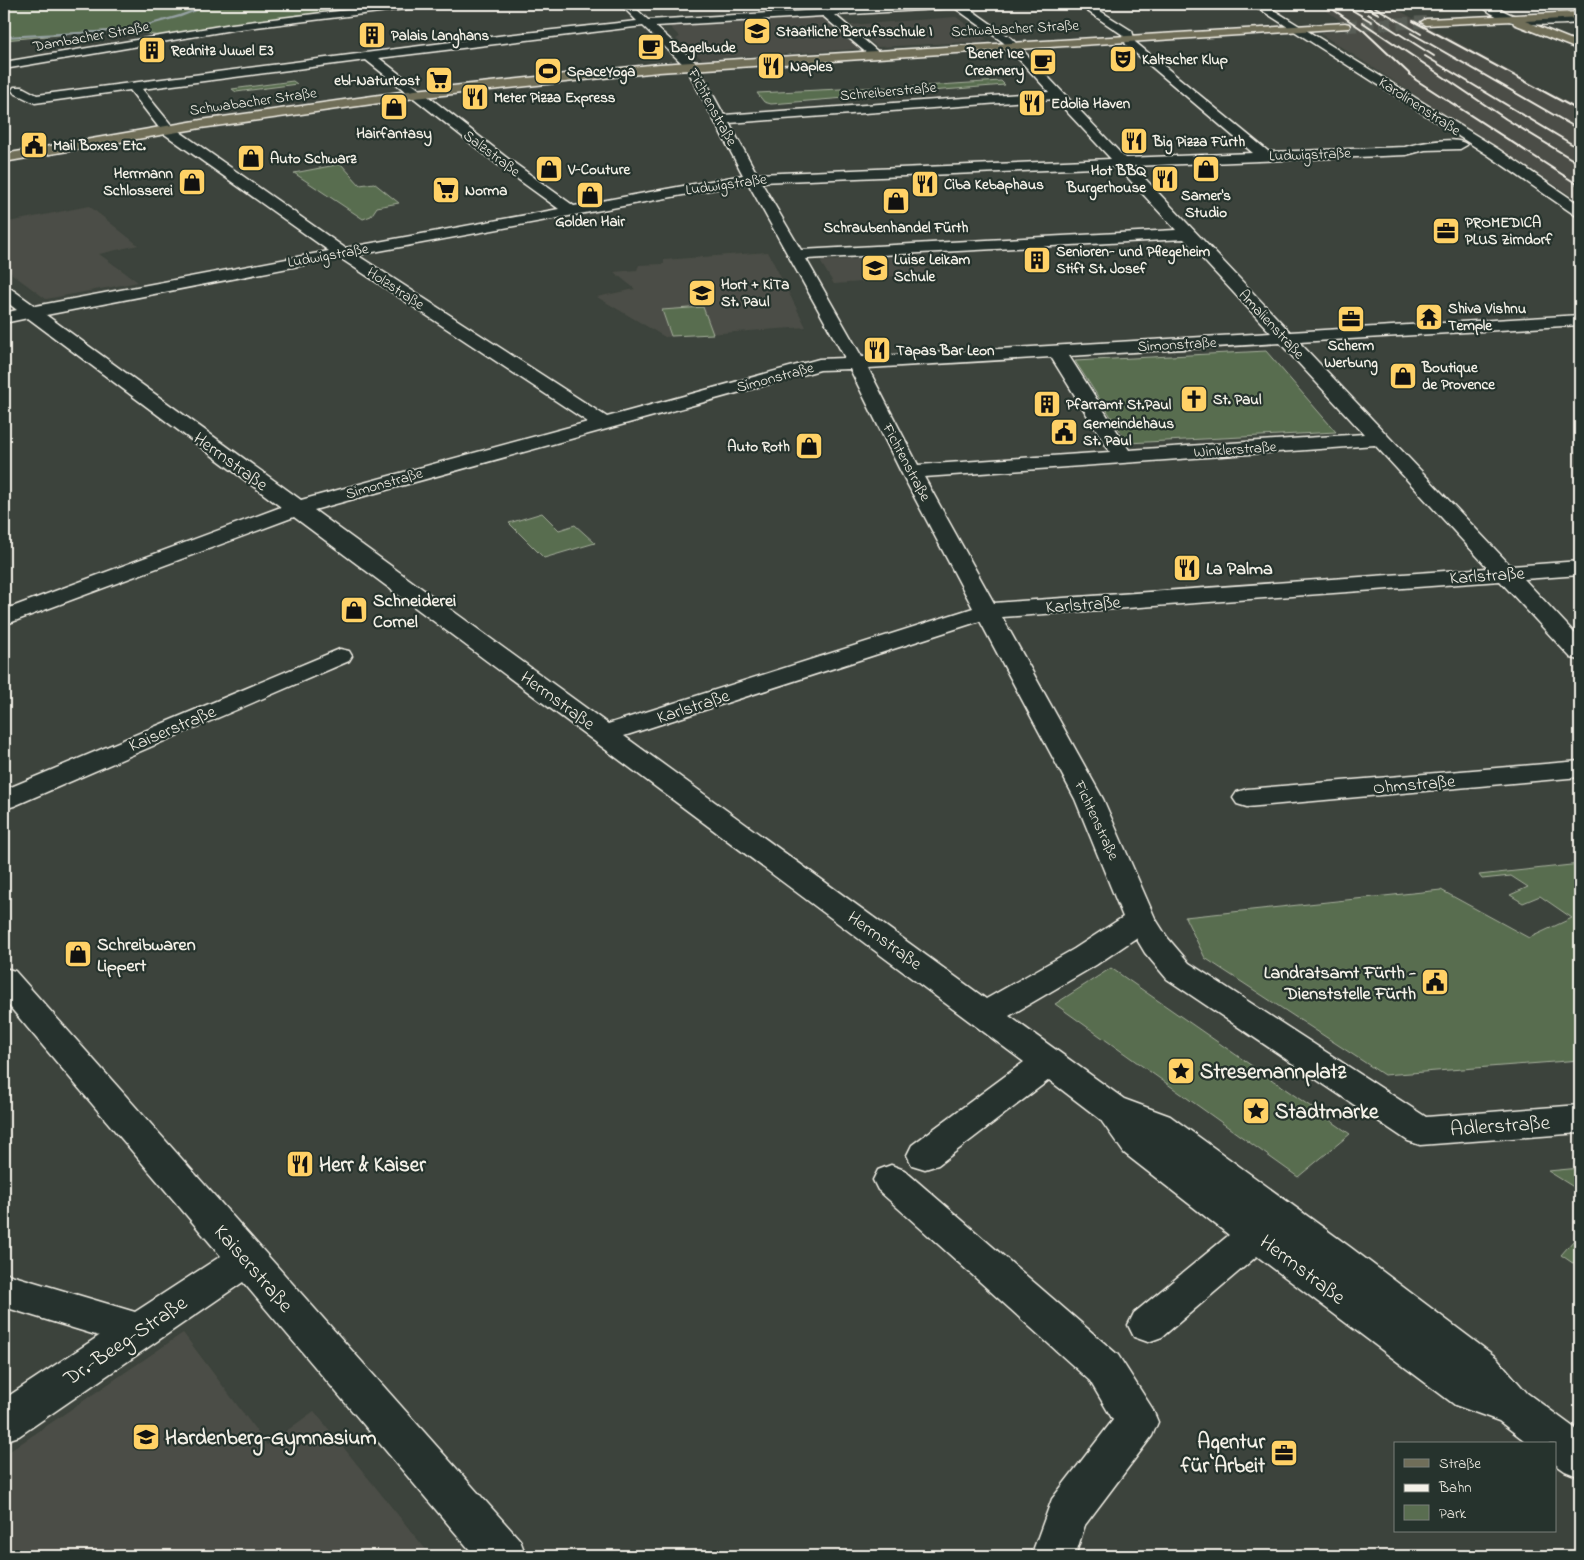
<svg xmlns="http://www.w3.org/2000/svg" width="1584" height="1560" font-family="'Indie Flower',sans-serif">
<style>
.built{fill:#4c4e47}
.green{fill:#596d50;stroke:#a6af9c}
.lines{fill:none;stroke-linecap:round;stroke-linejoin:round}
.stream{fill:#95a1a2;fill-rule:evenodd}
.major-tunnel{stroke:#585d56;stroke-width:12;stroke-dasharray:12 5.5;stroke-linecap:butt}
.minor-casing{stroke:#f4f1e8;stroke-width:3}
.major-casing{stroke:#f4f1e8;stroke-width:3}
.minor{fill:#26332d;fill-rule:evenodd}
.major{fill:#706e59;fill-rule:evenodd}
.rail{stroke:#f4f1e8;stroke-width:2}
.labels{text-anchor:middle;stroke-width:4.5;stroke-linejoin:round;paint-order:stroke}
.far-street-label{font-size:15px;fill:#f4f1e8;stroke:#26332d}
.far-poi-label{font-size:15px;font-weight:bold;fill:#f4f1e8;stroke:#26332d;text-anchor:start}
.street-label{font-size:18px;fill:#f4f1e8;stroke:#26332d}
.poi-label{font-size:18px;font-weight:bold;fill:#f4f1e8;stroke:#26332d;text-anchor:start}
.near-poi-label{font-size:21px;font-weight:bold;fill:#f4f1e8;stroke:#26332d;text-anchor:start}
.near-street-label{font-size:21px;fill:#f4f1e8;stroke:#26332d}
</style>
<rect width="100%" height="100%" fill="#3c433c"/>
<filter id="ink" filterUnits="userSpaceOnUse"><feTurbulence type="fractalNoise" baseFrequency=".02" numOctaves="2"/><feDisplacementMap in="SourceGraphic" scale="10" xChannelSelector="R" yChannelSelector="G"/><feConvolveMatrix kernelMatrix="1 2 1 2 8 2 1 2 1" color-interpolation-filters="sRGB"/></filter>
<g filter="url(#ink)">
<g class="built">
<polygon points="1317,4 1387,4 1580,109 1580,205 1570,199 1575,198 1321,34 1321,32 1354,30"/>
<polygon points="821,14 860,49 702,59 676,39 680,37 667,24"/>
<polygon points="956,17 989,41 877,47 851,25"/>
<polygon points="89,206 138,245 99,254 138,282 46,299 4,268 4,223"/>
<polygon points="768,252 806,327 665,337 597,297 635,289 614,272 637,270 639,265 664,264 664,260"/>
<polygon points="919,256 931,274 886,277 888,280 834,284 820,261"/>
<polygon points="183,1333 267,1445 314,1411 431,1556 4,1556 4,1455"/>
</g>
<g class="green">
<polygon points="4,4 405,4 299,15 159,36 124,29 4,40"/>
<polygon points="293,81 297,84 236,92 232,89"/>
<polygon points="1001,81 1005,85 771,104 764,102 757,93 881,87 892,88"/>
<polygon points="341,164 360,185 374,183 399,203 377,207 371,216 363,219 294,173"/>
<polygon points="703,307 713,334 671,336 662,310"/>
<polygon points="1266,351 1336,432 1128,443 1075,361"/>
<polygon points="542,513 559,530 575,525 595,543 544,558 509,523"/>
<polygon points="1580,864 1580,1060 1384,1075 1205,958 1185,917 1441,890 1529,938 1572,918 1540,896 1523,903 1510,895 1528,887 1511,876 1482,879 1479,875"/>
<polygon points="1111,968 1350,1134 1298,1177 1055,1004"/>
<polygon points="1580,1168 1580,1191 1548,1171"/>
<polygon points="1580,1233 1580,1268 1561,1255"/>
</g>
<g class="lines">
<g class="stream">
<polygon points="210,4 214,4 181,17 128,31 126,30 179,15"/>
<polygon points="114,30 115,32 4,38 4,36"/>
</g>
<polyline class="major-tunnel" points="1345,26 1426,22"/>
<g class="minor-casing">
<g id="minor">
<polygon points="397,4 426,4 421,7 232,30 4,69 4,62 232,24"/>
<path d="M620,4H631L648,20L924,4H963L1011,38L1125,158L1253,153L1126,45L1123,35L1077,4H1089L1132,31L1135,42L1269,152L1405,147C1418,143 1458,135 1467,145L1460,149L1425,150L1406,155L1133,166L1290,332L1580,315V325L1299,342L1511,566L1580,561V575L1524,579L1580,639V660L1571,658L1500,581L1002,617L1103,799L1155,918L1167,937L1189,963L1426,1117L1580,1105V1133L1420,1145L1408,1141L1167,979L1145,953L1136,938L1096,965L1009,1016L1124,1099L1170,1116L1350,1247L1497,1358L1527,1393L1580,1432V1477L1565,1471L1555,1464V1444H1529L1499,1421L1455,1405L1257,1256L1162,1337L1148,1342L1134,1337L1128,1325L1134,1313L1229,1235L1124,1153L1100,1119L1049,1080L938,1165L925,1169L912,1165L907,1155L912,1145L1024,1062L294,517L4,625V610L281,507L28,318L4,323V313L17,310L4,300V287L10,288L35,306L329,251L163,133L130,90L35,103L14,93L12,90L14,87H22L37,95L506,35L637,21ZM955,8L1003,42L1049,92L724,115L695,62L655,26L823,16L869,55H877L879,53L877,51L835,15ZM643,26L686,67L743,175L574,206L507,158L379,58ZM366,60L497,164L559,209L345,248L173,127L142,89ZM1055,99L1111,159L757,174L729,123ZM1118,167L1176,230L801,250L761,182ZM748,183L845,358L819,359L607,417L357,255ZM1184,239L1271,333L862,357L806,259ZM340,258L588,422L301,500L46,315ZM1280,343L1364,434L1129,450L1069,356ZM1051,357L1110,452L918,465L868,368ZM850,369L901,472L973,608L608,724L314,510L820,370ZM1375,445L1488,568L994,603L924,477ZM980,621L1075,799L1123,917L1074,949L986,999L624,736Z"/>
<polygon points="1252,4 1264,4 1498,149 1580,205 1580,216 1575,215 1488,155"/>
<path d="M1480,4C1497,3 1501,12 1516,16C1536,22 1560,18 1580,17V23C1548,25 1504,30 1480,4Z"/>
<polygon points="340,649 349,651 352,656 349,661 14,806 4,809 4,790"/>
<polygon points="1580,761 1580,777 1247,807 1237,804 1233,798 1237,792 1247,789"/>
<polygon points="4,968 15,971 520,1540 526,1556 475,1556 243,1282 19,1436 4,1441 4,1399 99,1336 4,1307 4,1273 135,1312 221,1256 4,1000"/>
<polygon points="891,1165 904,1170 1118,1355 1152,1408 1158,1422 1152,1436 1085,1525 1075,1556 1031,1556 1052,1499 1113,1420 1090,1381 878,1190 873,1180 878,1170"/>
</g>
</g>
<g class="major-casing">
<g id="major">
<polygon points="1580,12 1580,18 1525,21 1580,43 1580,50 1514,24 1513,21 1426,25 1421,22 1426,19"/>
<polygon points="1345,23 1349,24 1350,26 1349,28 659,72 415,98 201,128 4,162 4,154 201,120 415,90 659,64"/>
</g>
</g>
<use href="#minor" class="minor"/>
<use href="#major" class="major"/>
<g class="rail">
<polyline points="1325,4 1363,30 1416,80 1580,186"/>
<polyline points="1342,4 1372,22"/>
<polyline points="1360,4 1379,14"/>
<polyline points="1375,7 1421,34"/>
<polyline points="1368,14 1434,56"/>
<polyline points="1413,21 1580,111"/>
<polyline points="1362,22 1506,119 1580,164"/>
<polyline points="1411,33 1580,130"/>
<polyline points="1425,56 1580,149"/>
</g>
</g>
</g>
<defs>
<g id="school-square" transform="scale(1.4375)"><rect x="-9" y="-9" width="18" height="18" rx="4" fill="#ffd166" stroke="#26332d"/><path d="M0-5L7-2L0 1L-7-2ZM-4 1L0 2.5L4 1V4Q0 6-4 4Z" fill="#111"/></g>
<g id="building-square" transform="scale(1.4375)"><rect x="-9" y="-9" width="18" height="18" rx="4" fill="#ffd166" stroke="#26332d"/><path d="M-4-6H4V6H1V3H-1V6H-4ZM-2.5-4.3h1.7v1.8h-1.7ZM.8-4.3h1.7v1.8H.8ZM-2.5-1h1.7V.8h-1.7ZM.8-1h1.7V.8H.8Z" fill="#111"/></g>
<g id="cafe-square" transform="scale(1.4375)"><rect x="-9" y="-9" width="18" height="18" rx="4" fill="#ffd166" stroke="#26332d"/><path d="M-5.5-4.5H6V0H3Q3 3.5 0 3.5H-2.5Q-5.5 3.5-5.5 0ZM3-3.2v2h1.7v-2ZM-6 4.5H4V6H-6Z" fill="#111"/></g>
<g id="theatre-square" transform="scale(1.4375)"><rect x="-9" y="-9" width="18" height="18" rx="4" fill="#ffd166" stroke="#26332d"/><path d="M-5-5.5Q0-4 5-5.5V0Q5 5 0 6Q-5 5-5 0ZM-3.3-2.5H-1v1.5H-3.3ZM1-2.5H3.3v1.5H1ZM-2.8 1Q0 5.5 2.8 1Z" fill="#111"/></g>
<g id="restaurant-square" transform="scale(1.4375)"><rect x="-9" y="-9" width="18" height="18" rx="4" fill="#ffd166" stroke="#26332d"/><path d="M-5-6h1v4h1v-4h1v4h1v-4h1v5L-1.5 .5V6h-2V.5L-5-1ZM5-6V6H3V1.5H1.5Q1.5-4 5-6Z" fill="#111"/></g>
<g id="stadium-square" transform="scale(1.4375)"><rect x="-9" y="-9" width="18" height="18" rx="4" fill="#ffd166" stroke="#26332d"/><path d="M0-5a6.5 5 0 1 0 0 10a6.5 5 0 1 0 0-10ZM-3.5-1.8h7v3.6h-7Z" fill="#111"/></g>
<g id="supermarket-square" transform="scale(1.4375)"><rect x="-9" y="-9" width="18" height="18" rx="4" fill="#ffd166" stroke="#26332d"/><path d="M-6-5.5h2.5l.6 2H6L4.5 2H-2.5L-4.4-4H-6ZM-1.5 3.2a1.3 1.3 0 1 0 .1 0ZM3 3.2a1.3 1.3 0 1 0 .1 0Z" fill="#111"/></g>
<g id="shop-square" transform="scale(1.4375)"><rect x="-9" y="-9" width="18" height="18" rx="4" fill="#ffd166" stroke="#26332d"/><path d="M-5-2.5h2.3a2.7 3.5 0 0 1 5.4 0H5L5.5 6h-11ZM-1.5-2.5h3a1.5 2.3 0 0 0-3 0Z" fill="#111"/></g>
<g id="civic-square" transform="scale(1.4375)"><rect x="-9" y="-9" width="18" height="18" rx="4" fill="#ffd166" stroke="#26332d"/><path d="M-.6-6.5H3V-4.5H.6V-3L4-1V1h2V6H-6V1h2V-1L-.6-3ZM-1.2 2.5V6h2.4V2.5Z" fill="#111"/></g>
<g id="office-square" transform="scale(1.4375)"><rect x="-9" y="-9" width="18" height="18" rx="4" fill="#ffd166" stroke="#26332d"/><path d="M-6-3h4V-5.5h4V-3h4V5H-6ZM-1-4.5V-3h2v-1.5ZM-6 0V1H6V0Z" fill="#111"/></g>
<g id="temple-square" transform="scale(1.4375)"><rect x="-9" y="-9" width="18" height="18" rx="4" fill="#ffd166" stroke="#26332d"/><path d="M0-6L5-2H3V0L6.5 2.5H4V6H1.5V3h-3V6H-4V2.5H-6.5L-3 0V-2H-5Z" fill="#111"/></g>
<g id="church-square" transform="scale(1.4375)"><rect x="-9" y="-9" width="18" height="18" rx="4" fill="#ffd166" stroke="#26332d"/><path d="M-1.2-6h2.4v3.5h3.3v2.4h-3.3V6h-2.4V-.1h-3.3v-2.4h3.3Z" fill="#111"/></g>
<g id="sight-square" transform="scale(1.4375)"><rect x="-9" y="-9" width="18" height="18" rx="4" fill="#ffd166" stroke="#26332d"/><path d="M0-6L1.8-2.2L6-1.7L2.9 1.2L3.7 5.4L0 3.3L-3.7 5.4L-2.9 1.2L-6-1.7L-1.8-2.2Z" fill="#111"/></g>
</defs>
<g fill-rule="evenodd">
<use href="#school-square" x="757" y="31"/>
<use href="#building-square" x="372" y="35"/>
<use href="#cafe-square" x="651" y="47"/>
<use href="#building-square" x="152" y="50"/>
<use href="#theatre-square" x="1123" y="59"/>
<use href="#cafe-square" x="1043" y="62"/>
<use href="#restaurant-square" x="771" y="66"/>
<use href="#stadium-square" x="548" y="71"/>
<use href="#supermarket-square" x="439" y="80"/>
<use href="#restaurant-square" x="475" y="97"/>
<use href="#restaurant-square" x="1032" y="103"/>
<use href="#shop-square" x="394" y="107"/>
<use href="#restaurant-square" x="1134" y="141"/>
<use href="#civic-square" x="34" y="145"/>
<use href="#shop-square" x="251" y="158"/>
<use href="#shop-square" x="549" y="169"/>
<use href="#shop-square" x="1206" y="169"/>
<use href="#restaurant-square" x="1165" y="179"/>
<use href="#shop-square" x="192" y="182"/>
<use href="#restaurant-square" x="925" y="184"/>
<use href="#supermarket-square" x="446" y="190"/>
<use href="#shop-square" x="590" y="195"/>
<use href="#shop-square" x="896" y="201"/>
<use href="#office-square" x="1446" y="231"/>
<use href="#building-square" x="1037" y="260"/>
<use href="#school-square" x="875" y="268"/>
<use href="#school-square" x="702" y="293"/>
<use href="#temple-square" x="1429" y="317"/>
<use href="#office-square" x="1351" y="319"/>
<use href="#restaurant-square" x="877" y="350"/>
<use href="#shop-square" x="1403" y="376"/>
<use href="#church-square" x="1194" y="399"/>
<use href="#building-square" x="1047" y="404"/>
<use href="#civic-square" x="1064" y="432"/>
<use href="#shop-square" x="809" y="446"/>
<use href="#restaurant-square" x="1187" y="568"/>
<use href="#shop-square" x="354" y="610"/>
<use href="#shop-square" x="78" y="954"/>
<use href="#civic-square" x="1435" y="982"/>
<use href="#sight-square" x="1181" y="1071"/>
<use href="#sight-square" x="1256" y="1111"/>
<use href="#restaurant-square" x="300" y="1164"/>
<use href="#school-square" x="146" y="1437"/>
<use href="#office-square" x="1284" y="1453"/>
</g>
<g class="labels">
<g class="far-street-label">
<text transform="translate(1015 28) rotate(-3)" y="5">Schwabacher Straße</text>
<text transform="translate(91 36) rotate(-10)" y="5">Dambacher Straße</text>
<text transform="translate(888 91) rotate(-5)" y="5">Schreiberstraße</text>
<text transform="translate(253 101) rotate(-8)" y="5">Schwabacher Straße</text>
<text transform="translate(1420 106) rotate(33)" y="5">Karolinenstraße</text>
<text transform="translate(713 107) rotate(61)" y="5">Fichtenstraße</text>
<text transform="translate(492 153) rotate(37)" y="5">Salzstraße</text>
<text transform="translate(1310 154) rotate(-2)" y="5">Ludwigstraße</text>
<text transform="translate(726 184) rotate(-8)" y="5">Ludwigstraße</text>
<text transform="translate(328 255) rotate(-10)" y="5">Ludwigstraße</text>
<text transform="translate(396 288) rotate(33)" y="5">Holzstraße</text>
<text transform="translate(1272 324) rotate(47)" y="5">Amalienstraße</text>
<text transform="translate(1177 344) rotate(-3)" y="5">Simonstraße</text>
<text transform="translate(775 377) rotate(-15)" y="5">Simonstraße</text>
<text transform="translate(1235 449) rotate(-4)" y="5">Winklerstraße</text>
<text transform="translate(907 462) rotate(62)" y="5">Fichtenstraße</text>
<text transform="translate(384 483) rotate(-16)" y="5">Simonstraße</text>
<text transform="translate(1097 820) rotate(65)" y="5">Fichtenstraße</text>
</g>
<g class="far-poi-label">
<text x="776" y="36">Staatliche Berufsschule I</text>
<text x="391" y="40">Palais Langhans</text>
<text x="670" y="52">Bagelbude</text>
<text x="171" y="55">Rednitz Juwel E3</text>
<text x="1024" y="58" text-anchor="end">Benet Ice<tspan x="1024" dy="17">Creamery</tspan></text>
<text x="1142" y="64">Kaltscher Klup</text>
<text x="790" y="71">Naples</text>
<text x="567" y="76">SpaceYoga</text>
<text x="420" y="85" text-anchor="end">ebl-Naturkost</text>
<text x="494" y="102">Meter Pizza Express</text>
<text x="1051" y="108">Edolia Haven</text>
<text x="394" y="138" text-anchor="middle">Hairfantasy</text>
<text x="1153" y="146">Big Pizza Fürth</text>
<text x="53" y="150">Mail Boxes Etc.</text>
<text x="270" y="163">Auto Schwarz</text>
<text x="568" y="174">V-Couture</text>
<text x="1146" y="175" text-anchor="end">Hot BBQ<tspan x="1146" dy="17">Burgerhouse</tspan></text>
<text x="173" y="178" text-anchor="end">Herrmann<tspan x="173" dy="17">Schlosserei</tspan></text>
<text x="944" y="189">Ciba Kebaphaus</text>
<text x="465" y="195">Norma</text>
<text x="1206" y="200" text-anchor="middle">Samer's<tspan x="1206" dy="17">Studio</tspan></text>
<text x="590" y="226" text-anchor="middle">Golden Hair</text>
<text x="1465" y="227">PROMEDICA<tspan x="1465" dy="17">PLUS Zirndorf</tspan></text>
<text x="896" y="232" text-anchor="middle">Schraubenhandel Fürth</text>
<text x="1056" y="256">Senioren- und Pflegeheim<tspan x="1056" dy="17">Stift St. Josef</tspan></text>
<text x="894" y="264">Luise Leikam<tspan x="894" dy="17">Schule</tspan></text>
<text x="721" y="289">Hort + KiTa<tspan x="721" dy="17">St. Paul</tspan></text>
<text x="1448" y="313">Shiva Vishnu<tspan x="1448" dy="17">Temple</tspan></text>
<text x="1351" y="350" text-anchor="middle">Scherm<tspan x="1351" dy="17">Werbung</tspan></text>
<text x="896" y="355">Tapas Bar Leon</text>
<text x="1422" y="372">Boutique<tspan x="1422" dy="17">de Provence</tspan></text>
<text x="1213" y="404">St. Paul</text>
<text x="1066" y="409">Pfarramt St.Paul</text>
<text x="1083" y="428">Gemeindehaus<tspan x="1083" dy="17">St. Paul</tspan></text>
<text x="790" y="451" text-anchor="end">Auto Roth</text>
</g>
<g class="street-label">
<text transform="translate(231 461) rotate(36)" y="6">Herrnstraße</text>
<text transform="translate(1487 575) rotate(-4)" y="6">Karlstraße</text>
<text transform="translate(1083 604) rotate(-4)" y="6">Karlstraße</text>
<text transform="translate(558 700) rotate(36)" y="6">Herrnstraße</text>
<text transform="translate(693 706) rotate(-18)" y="6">Karlstraße</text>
<text transform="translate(172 728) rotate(-23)" y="6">Kaiserstraße</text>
<text transform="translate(1414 784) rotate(-5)" y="6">Ohmstraße</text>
<text transform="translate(885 940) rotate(36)" y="6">Herrnstraße</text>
</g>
<g class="poi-label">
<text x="1206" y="574">La Palma</text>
<text x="373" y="606">Schneiderei<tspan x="373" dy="21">Cornel</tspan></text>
<text x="97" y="950">Schreibwaren<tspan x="97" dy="21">Lippert</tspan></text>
<text x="1416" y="978" text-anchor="end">Landratsamt Fürth -<tspan x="1416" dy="21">Dienststelle Fürth</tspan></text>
</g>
<g class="near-poi-label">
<text x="1200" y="1078">Stresemannplatz</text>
<text x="1275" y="1118">Stadtmarke</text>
<text x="319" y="1171">Herr &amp; Kaiser</text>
<text x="165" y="1444">Hardenberg-Gymnasium</text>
<text x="1265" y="1448" text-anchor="end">Agentur<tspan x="1265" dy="24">für Arbeit</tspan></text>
</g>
<g class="near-street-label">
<text transform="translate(1500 1125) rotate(-4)" y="7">Adlerstraße</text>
<text transform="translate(254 1268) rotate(49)" y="7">Kaiserstraße</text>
<text transform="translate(1303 1269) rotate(37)" y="7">Herrnstraße</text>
<text transform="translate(125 1340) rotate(-34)" y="7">Dr.-Beeg-Straße</text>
</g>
</g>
<rect width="1584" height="1560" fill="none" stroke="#26332d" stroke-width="20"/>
<rect x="10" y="10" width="1564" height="1540" fill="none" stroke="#f4f1e8" stroke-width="2" filter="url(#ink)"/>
<rect x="1394" y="1442" width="162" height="90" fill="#26332d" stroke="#787f78"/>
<rect x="1404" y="1459" width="25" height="8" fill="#706e59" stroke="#787f78"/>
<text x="1439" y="1468" font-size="15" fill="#f4f1e8">Straße</text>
<rect x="1404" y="1484" width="25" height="8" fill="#f4f1e8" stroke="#787f78"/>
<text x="1439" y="1492" font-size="15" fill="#f4f1e8">Bahn</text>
<rect x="1404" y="1505" width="25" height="15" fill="#596d50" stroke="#787f78"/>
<text x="1439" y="1518" font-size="15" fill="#f4f1e8">Park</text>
</svg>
